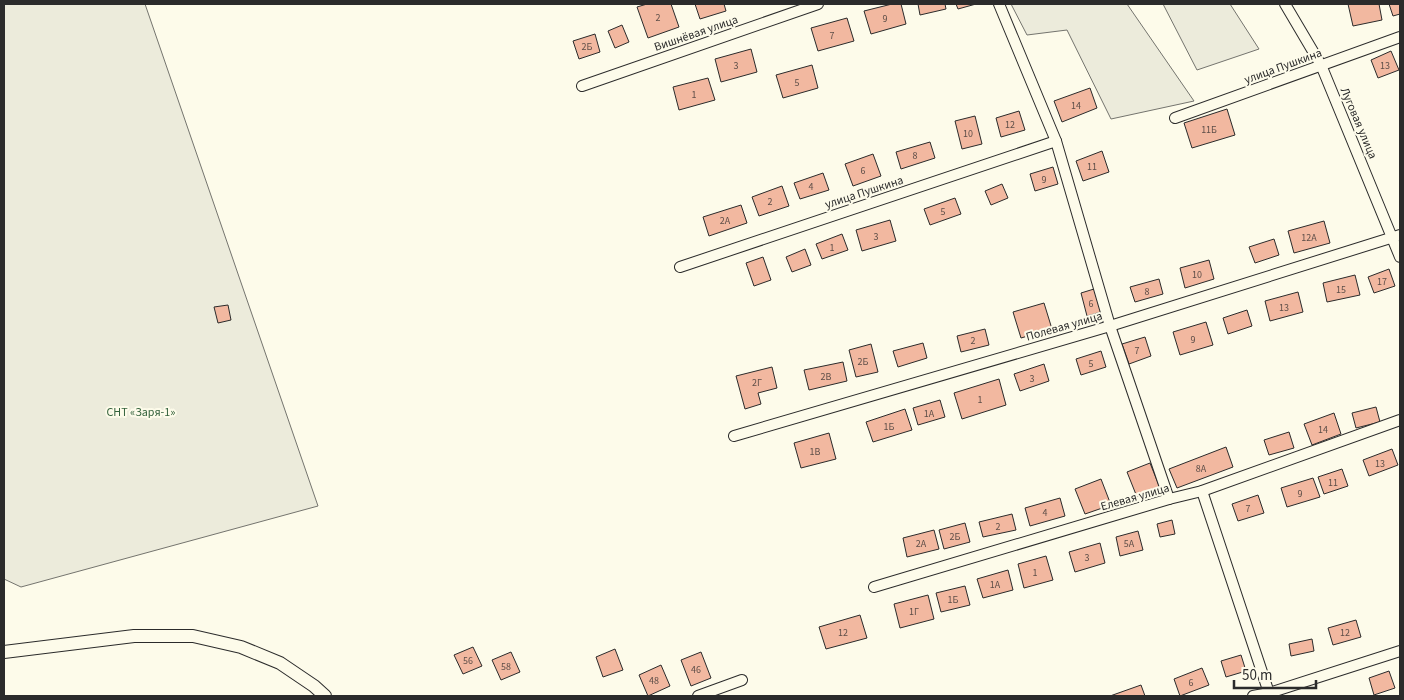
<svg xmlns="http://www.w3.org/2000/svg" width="1404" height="700" font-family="'Source Sans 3',sans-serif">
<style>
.green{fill:#ecebdb;stroke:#74746e}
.building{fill:#f2b8a0;stroke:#2b2b2b}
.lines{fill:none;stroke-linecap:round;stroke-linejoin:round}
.minor-casing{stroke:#2b2b2b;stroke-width:12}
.tertiary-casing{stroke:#2b2b2b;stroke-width:14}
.minor{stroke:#fdfbea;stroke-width:10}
.tertiary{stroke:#fdfbea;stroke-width:12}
.labels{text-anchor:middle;stroke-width:4;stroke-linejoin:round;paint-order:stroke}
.number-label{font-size:10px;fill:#5d4e48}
.street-label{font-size:12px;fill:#2b2b2b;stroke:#fdfbea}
.park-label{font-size:12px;fill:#34623c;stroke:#fdfbea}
</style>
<rect width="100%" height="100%" fill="#fdfbea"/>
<g class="green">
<polygon points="4,4 145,4 318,506 21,587 4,579"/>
<polygon points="1011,4 1127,4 1194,101 1111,119 1067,30 1027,35"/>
<polygon points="1163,4 1230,4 1259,49 1197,70"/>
</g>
<g class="building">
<polygon points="647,4 671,4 679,27 648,38 637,7"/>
<polygon points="695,4 724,4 726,11 700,19"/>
<polygon points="892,4 901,4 906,24 871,34 864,11"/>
<polygon points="918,4 945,4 946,9 920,15"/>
<polygon points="956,4 976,4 958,9"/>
<polygon points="1348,4 1379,4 1382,20 1353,26"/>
<polygon points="1389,4 1400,4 1400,14 1393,16"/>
<polygon points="847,18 854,41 818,51 811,28"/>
<polygon points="622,25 629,42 615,48 608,31"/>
<polygon points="595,34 600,52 579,59 573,41"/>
<polygon points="751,49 757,72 721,82 715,59"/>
<polygon points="1391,51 1399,70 1378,78 1371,60"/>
<polygon points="812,65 818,88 783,98 776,75"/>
<polygon points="708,78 715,100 679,110 673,87"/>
<polygon points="1090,88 1097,108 1062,122 1054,101"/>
<polygon points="1227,109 1235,135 1192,148 1184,123"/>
<polygon points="1019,111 1025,130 1001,137 996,118"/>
<polygon points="975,116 982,144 962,149 955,121"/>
<polygon points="930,142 935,158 901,169 896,152"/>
<polygon points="1102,151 1109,172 1083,181 1076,161"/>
<polygon points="873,154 881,176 853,186 845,164"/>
<polygon points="1053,167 1058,184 1035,191 1030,174"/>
<polygon points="823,173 829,190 800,199 794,183"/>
<polygon points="1002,184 1008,198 991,205 985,191"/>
<polygon points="782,186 789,206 759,216 752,197"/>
<polygon points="955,198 961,214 930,225 924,209"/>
<polygon points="741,205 747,223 709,236 703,217"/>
<polygon points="890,220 896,241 862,251 856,230"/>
<polygon points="1324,221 1330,243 1294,253 1288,231"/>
<polygon points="842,234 848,250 822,259 816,244"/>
<polygon points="1274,239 1279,255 1255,263 1249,247"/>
<polygon points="805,249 811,265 792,272 786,257"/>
<polygon points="763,257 771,280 754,286 746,263"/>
<polygon points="1209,260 1214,279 1185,288 1180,268"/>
<polygon points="1389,269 1395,286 1374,293 1368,277"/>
<polygon points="1355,275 1360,295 1327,302 1323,283"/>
<polygon points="1159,279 1163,294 1135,302 1130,287"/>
<polygon points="1094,289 1101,312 1087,316 1081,293"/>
<polygon points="1298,292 1303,312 1270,321 1265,301"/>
<polygon points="1044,303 1052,329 1021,338 1013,312"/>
<polygon points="228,305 231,320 218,323 214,307"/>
<polygon points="1247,310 1252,326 1228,334 1223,318"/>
<polygon points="1206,322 1213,345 1180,355 1173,332"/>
<polygon points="985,329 989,345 961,352 957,336"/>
<polygon points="1145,337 1151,356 1129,364 1122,344"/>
<polygon points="923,343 927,358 898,367 893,351"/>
<polygon points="871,344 878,372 856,377 849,350"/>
<polygon points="1101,351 1106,367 1081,375 1076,359"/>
<polygon points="843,362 847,381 809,390 804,370"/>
<polygon points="1044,364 1049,381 1020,391 1014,374"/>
<polygon points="772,367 777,388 758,393 761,404 745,409 736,376"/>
<polygon points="999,379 1006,405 962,419 954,393"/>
<polygon points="940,400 945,417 918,425 913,408"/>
<polygon points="1376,407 1380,422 1356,428 1352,413"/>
<polygon points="905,409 912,430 873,442 866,422"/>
<polygon points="1334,413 1341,434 1312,445 1304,424"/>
<polygon points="1289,432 1294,448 1269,455 1264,440"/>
<polygon points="829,433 836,459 801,468 794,443"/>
<polygon points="1226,447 1233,467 1177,488 1169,469"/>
<polygon points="1392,449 1398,465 1369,476 1363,460"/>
<polygon points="1150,463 1160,488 1137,497 1127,472"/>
<polygon points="1342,469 1348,486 1324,494 1318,477"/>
<polygon points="1313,478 1320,497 1287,507 1281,488"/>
<polygon points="1101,479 1111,505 1085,514 1075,489"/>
<polygon points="1258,495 1264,513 1238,521 1232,504"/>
<polygon points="1060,498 1065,516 1030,526 1025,508"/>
<polygon points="1012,514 1016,530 983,537 979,522"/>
<polygon points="1172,520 1175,534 1160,537 1157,524"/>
<polygon points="965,523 970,542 944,549 939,530"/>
<polygon points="934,530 939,549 907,557 903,538"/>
<polygon points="1138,531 1143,550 1120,556 1116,537"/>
<polygon points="1100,543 1105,563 1075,572 1069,552"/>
<polygon points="1046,556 1053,580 1024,588 1018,564"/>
<polygon points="1008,570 1013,590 983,598 977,579"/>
<polygon points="965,586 970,605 941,612 936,593"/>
<polygon points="928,595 934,619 900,628 894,604"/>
<polygon points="860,615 867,638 826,649 819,627"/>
<polygon points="1356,620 1361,637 1333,645 1328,628"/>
<polygon points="1312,639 1314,651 1291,656 1289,644"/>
<polygon points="473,647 482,666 463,674 454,655"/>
<polygon points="615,649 623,670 603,677 596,657"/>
<polygon points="511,652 520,672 501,680 492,660"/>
<polygon points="701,652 711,678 691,686 681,660"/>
<polygon points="1241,655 1246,671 1226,677 1221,661"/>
<polygon points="661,665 670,686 648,696 639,675"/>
<polygon points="1202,668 1209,685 1180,696 1174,679"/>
<polygon points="1389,671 1395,688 1374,695 1369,678"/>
<polygon points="1141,685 1145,696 1110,696"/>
</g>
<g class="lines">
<g class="minor-casing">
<g id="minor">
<polyline points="999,4 1056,141 1110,326 1169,499"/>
<polyline points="1285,4 1321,65 1400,257"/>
<polyline points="582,86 818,4"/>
<polyline points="1175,118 1400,37"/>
<polyline points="680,267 1056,141"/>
<polyline points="734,436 1110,326 1400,235"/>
<polyline points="1202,491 1269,693"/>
<polyline points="874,587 1169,499 1202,491 1400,420"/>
<polyline points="698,696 742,680"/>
<polyline points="1253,696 1269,693 1400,651"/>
</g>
</g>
<g class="tertiary-casing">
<polyline id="tertiary" points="4,652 134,636 193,636 241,647 280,663 314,686 325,696"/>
</g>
<use href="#minor" class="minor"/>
<use href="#tertiary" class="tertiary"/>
</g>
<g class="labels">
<g class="number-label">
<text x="658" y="21">2</text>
<text x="885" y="22">9</text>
<text x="832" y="39">7</text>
<text x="587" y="50">2Б</text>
<text x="736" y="69">3</text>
<text x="1385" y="69">13</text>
<text x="797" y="86">5</text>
<text x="694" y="98">1</text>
<text x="1076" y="109">14</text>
<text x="1010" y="128">12</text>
<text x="1209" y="133">11Б</text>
<text x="968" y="137">10</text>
<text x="915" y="159">8</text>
<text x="1092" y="170">11</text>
<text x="863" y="174">6</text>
<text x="1044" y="183">9</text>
<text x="811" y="190">4</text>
<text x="770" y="205">2</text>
<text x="943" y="215">5</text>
<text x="725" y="224">2А</text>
<text x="876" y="240">3</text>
<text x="1309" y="241">12А</text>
<text x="832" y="251">1</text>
<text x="1197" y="278">10</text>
<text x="1382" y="285">17</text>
<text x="1341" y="293">15</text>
<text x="1147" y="295">8</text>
<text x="1091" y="307">6</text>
<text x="1284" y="311">13</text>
<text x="1193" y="343">9</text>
<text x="973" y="344">2</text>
<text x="1137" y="354">7</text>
<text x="863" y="365">2Б</text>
<text x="1091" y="367">5</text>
<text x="826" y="380">2В</text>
<text x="1032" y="382">3</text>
<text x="757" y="386">2Г</text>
<text x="980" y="403">1</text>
<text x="929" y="417">1А</text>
<text x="889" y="430">1Б</text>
<text x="1323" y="433">14</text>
<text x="815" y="455">1В</text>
<text x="1380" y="467">13</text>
<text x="1201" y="472">8А</text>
<text x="1333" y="486">11</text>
<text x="1300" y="497">9</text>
<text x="1248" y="512">7</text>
<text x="1045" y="516">4</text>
<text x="998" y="530">2</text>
<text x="955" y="540">2Б</text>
<text x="921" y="547">2А</text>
<text x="1129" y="547">5А</text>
<text x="1087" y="561">3</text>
<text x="1035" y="576">1</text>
<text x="995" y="588">1А</text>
<text x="953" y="603">1Б</text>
<text x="914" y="615">1Г</text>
<text x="843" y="636">12</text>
<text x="1345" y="636">12</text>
<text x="468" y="664">56</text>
<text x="506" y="670">58</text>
<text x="696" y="673">46</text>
<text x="654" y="684">48</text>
<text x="1191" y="686">6</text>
</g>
<g class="street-label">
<text transform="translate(696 33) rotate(-19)" y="4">Вишнёвая улица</text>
<text transform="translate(1283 66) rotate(-20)" y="4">улица Пушкина</text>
<text transform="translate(1359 123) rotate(67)" y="4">Луговая улица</text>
<text transform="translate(864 192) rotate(-18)" y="4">улица Пушкина</text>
<text transform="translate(1064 326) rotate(-16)" y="4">Полевая улица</text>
<text transform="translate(1135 497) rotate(-16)" y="4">Елевая улица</text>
</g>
<g class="park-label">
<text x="141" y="416">СНТ «Заря-1»</text>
</g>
</g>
<rect width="1404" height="700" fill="none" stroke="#2b2b2b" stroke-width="10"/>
<path d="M1234 680v8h82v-8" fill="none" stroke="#2b2b2b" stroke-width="2.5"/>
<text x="1242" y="680" font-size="15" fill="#2b2b2b" stroke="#fdfbea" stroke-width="4" paint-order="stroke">50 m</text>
</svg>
